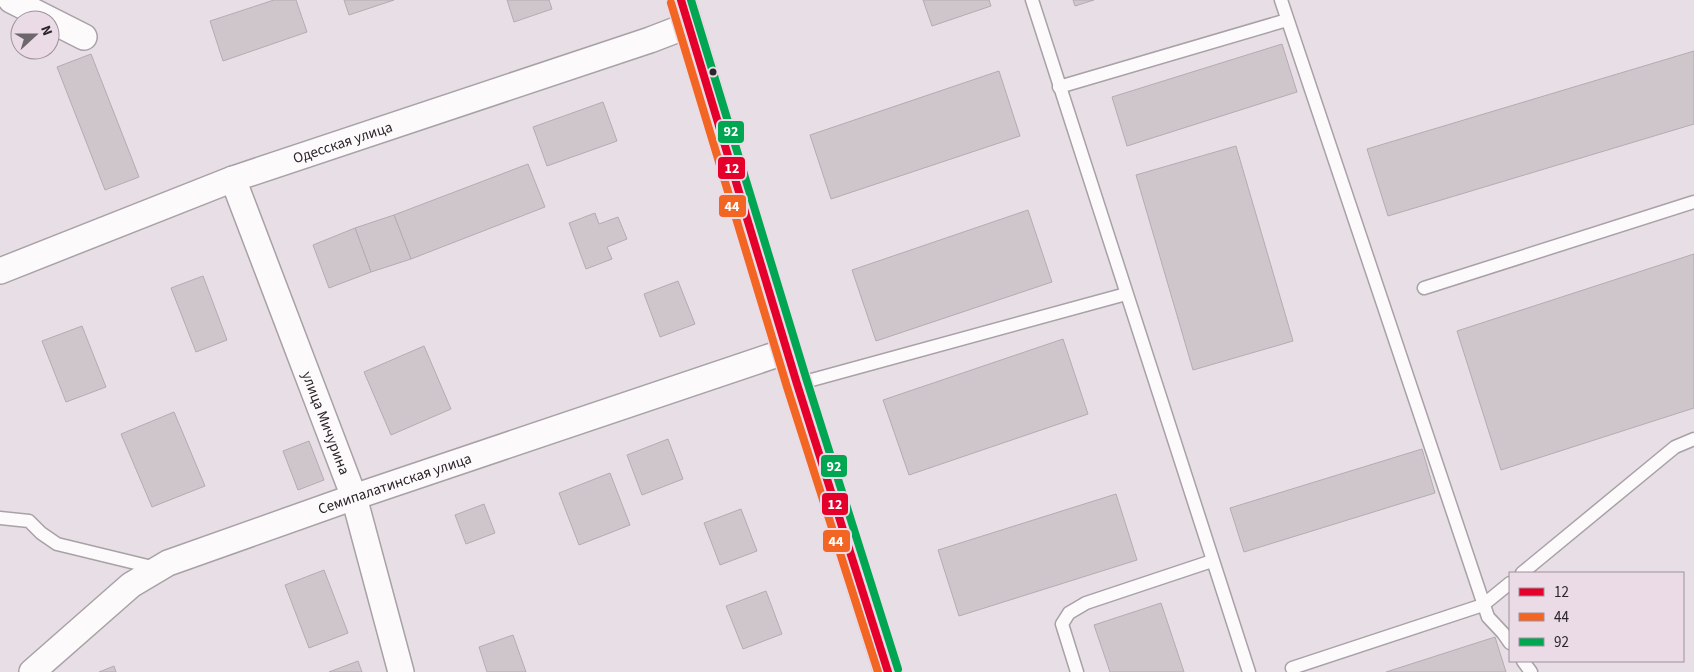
<svg xmlns="http://www.w3.org/2000/svg" width="1694" height="672" font-family="'Source Sans 3',sans-serif">
<style>
.building{fill:#cec6cb;stroke:#b4acb2}
.lines{fill:none;stroke-linecap:round;stroke-linejoin:round}
.service-casing{stroke:#a8a1a6;stroke-width:15}
.minor-casing{stroke:#a8a1a6;stroke-width:28}
.primary-casing{stroke:#b3aba6;stroke-width:30}
.service{stroke:#fcfafb;stroke-width:12}
.minor{stroke:#fcfafb;stroke-width:25}
.primary{stroke:#edeae6;stroke-width:28}
.bus-1-casing{stroke:#ebdbe7;stroke-width:11}
.bus-2-casing{stroke:#ebdbe7;stroke-width:11}
.bus-3-casing{stroke:#ebdbe7;stroke-width:11}
.bus-1{stroke:#e4002b;stroke-width:8}
.bus-2{stroke:#f26522;stroke-width:8}
.bus-3{stroke:#00a651;stroke-width:8}
.bus-dot{fill:#2b252a;stroke:#ebdbe7;stroke-width:2}
.labels{text-anchor:middle;stroke-width:4.5;stroke-linejoin:round;paint-order:stroke}
.street-label{font-size:15px;fill:#2b252a;stroke:#ebdbe7}
.line-badge{stroke:#ebdbe7;stroke-width:2}
.badge-label{font-size:14px;text-anchor:middle;font-weight:bold;fill:#fff}
</style>
<rect width="100%" height="100%" fill="#e8dee5"/>
<g class="building">
<polygon points="274,0 296,0 307,32 223,61 210,21"/>
<polygon points="344,0 394,0 349,15"/>
<polygon points="507,0 549,0 552,9 514,22"/>
<polygon points="923,0 989,0 991,6 932,26"/>
<polygon points="1073,0 1094,0 1075,6"/>
<polygon points="1282,44 1297,92 1127,146 1112,97"/>
<polygon points="1694,51 1694,124 1388,216 1367,149"/>
<polygon points="91,54 139,177 105,190 57,67"/>
<polygon points="999,71 1020,136 831,199 810,135"/>
<polygon points="603,102 617,141 547,166 533,127"/>
<polygon points="1236,146 1293,341 1193,370 1136,175"/>
<polygon points="528,164 545,207 411,259 394,215"/>
<polygon points="1028,210 1052,282 876,341 852,270"/>
<polygon points="595,213 599,224 618,217 627,239 607,247 612,259 586,269 569,223"/>
<polygon points="394,215 411,259 371,272 355,228"/>
<polygon points="355,228 371,272 329,288 313,245"/>
<polygon points="1694,254 1694,408 1501,470 1457,331"/>
<polygon points="203,276 227,340 196,352 171,288"/>
<polygon points="678,281 695,324 660,337 644,294"/>
<polygon points="82,326 106,387 66,402 42,341"/>
<polygon points="1063,339 1088,414 909,475 883,400"/>
<polygon points="424,346 451,409 391,435 364,372"/>
<polygon points="174,412 205,486 152,507 121,434"/>
<polygon points="668,439 683,479 642,495 627,455"/>
<polygon points="309,441 324,480 298,490 283,451"/>
<polygon points="1422,449 1435,493 1244,552 1230,508"/>
<polygon points="610,473 630,525 579,545 559,493"/>
<polygon points="1116,494 1137,560 959,616 938,550"/>
<polygon points="484,504 495,533 466,544 455,515"/>
<polygon points="741,509 757,551 720,565 704,523"/>
<polygon points="324,570 348,633 309,648 285,585"/>
<polygon points="766,591 782,634 743,649 726,606"/>
<polygon points="1161,603 1184,672 1110,672 1094,625"/>
<polygon points="513,635 526,672 487,672 479,647"/>
<polygon points="1495,637 1506,672 1386,672"/>
<polygon points="358,661 362,672 329,672"/>
<polygon points="114,666 116,672 99,672"/>
</g>
<g class="lines">
<g class="service-casing">
<g id="service">
<polyline points="1032,0 1249,672"/>
<polyline points="1281,0 1488,617 1503,633 1510,643"/>
<polyline points="1059,87 1287,20"/>
<polyline points="1424,288 1694,202"/>
<polyline points="797,384 1126,294"/>
<polyline points="0,518 29,521 41,533 57,544 156,568"/>
<polyline points="1522,573 1675,447 1694,439"/>
<polyline points="1523,661 1531,672"/>
<polyline points="1292,668 1483,605 1510,583"/>
<polyline points="1077,672 1062,624 1069,613 1086,603 1212,561"/>
</g>
</g>
<g class="minor-casing">
<g id="minor">
<polyline points="11,0 84,37"/>
<path id="s1" d="M233,179L354,497L401,672"/>
<path id="s2" d="M0,271L233,179L650,40L689,25"/>
<path id="s3" d="M32,672L131,585L168,563L354,497L775,355L788,353"/>
</g>
</g>
<g class="primary-casing">
<polyline id="primary" points="681,0 797,384 888,672"/>
</g>
<use href="#service" class="service"/>
<use href="#minor" class="minor"/>
<use href="#primary" class="primary"/>
<g class="bus-1-casing">
<polyline id="bus-1" points="681,0 797,384 888,672"/>
</g>
<g class="bus-2-casing">
<polyline id="bus-2" points="671,3 787,387 878,672"/>
</g>
<g class="bus-3-casing">
<polyline id="bus-3" points="691,0 807,381 898,669"/>
</g>
<use href="#bus-1" class="bus-1"/>
<use href="#bus-2" class="bus-2"/>
<use href="#bus-3" class="bus-3"/>
</g>
<circle class="bus-dot" cx="713" cy="72" r="4.5"/>
<g class="labels">
<g class="street-label">
<text dy="5" stroke="none"><textPath href="#s2" startOffset="366">Одесская улица</textPath></text>
<text dy="5" stroke="none"><textPath href="#s1" startOffset="261">улица Мичурина</textPath></text>
<text dy="5" stroke="none"><textPath href="#s3" startOffset="415">Семипалатинская улица</textPath></text>
</g>
</g>
<g class="line-badge">
<rect x="717" y="120" width="28" height="24" rx="5" fill="#00a651"/>
<rect x="717" y="156" width="29" height="24" rx="5" fill="#e4002b"/>
<rect x="718" y="194" width="29" height="24" rx="5" fill="#f26522"/>
<rect x="820" y="454" width="28" height="24" rx="5" fill="#00a651"/>
<rect x="821" y="492" width="28" height="24" rx="5" fill="#e4002b"/>
<rect x="822" y="529" width="29" height="24" rx="5" fill="#f26522"/>
</g>
<g class="badge-label">
<text x="731" y="136">92</text>
<text x="732" y="173">12</text>
<text x="732" y="211">44</text>
<text x="834" y="471">92</text>
<text x="835" y="509">12</text>
<text x="836" y="546">44</text>
</g>
<rect x="1509" y="572" width="175" height="90" fill="#ebdbe7" stroke="#9e929b"/>
<rect x="1519" y="588" width="25" height="8" fill="#e4002b" stroke="#9e929b"/>
<text x="1554" y="597" font-size="15" fill="#2b252a">12</text>
<rect x="1519" y="613" width="25" height="8" fill="#f26522" stroke="#9e929b"/>
<text x="1554" y="622" font-size="15" fill="#2b252a">44</text>
<rect x="1519" y="638" width="25" height="8" fill="#00a651" stroke="#9e929b"/>
<text x="1554" y="647" font-size="15" fill="#2b252a">92</text>
<g transform="translate(35 35) rotate(69)"><circle r="24" fill="#ebdbe7" stroke="#9e929b"/>
<path d="M0-4L9 19L0 12L-9 19Z" fill="#6d666b"/>
<text y="-8" font-size="14" font-weight="bold" text-anchor="middle" fill="#2b252a">N</text>
</g>
</svg>
